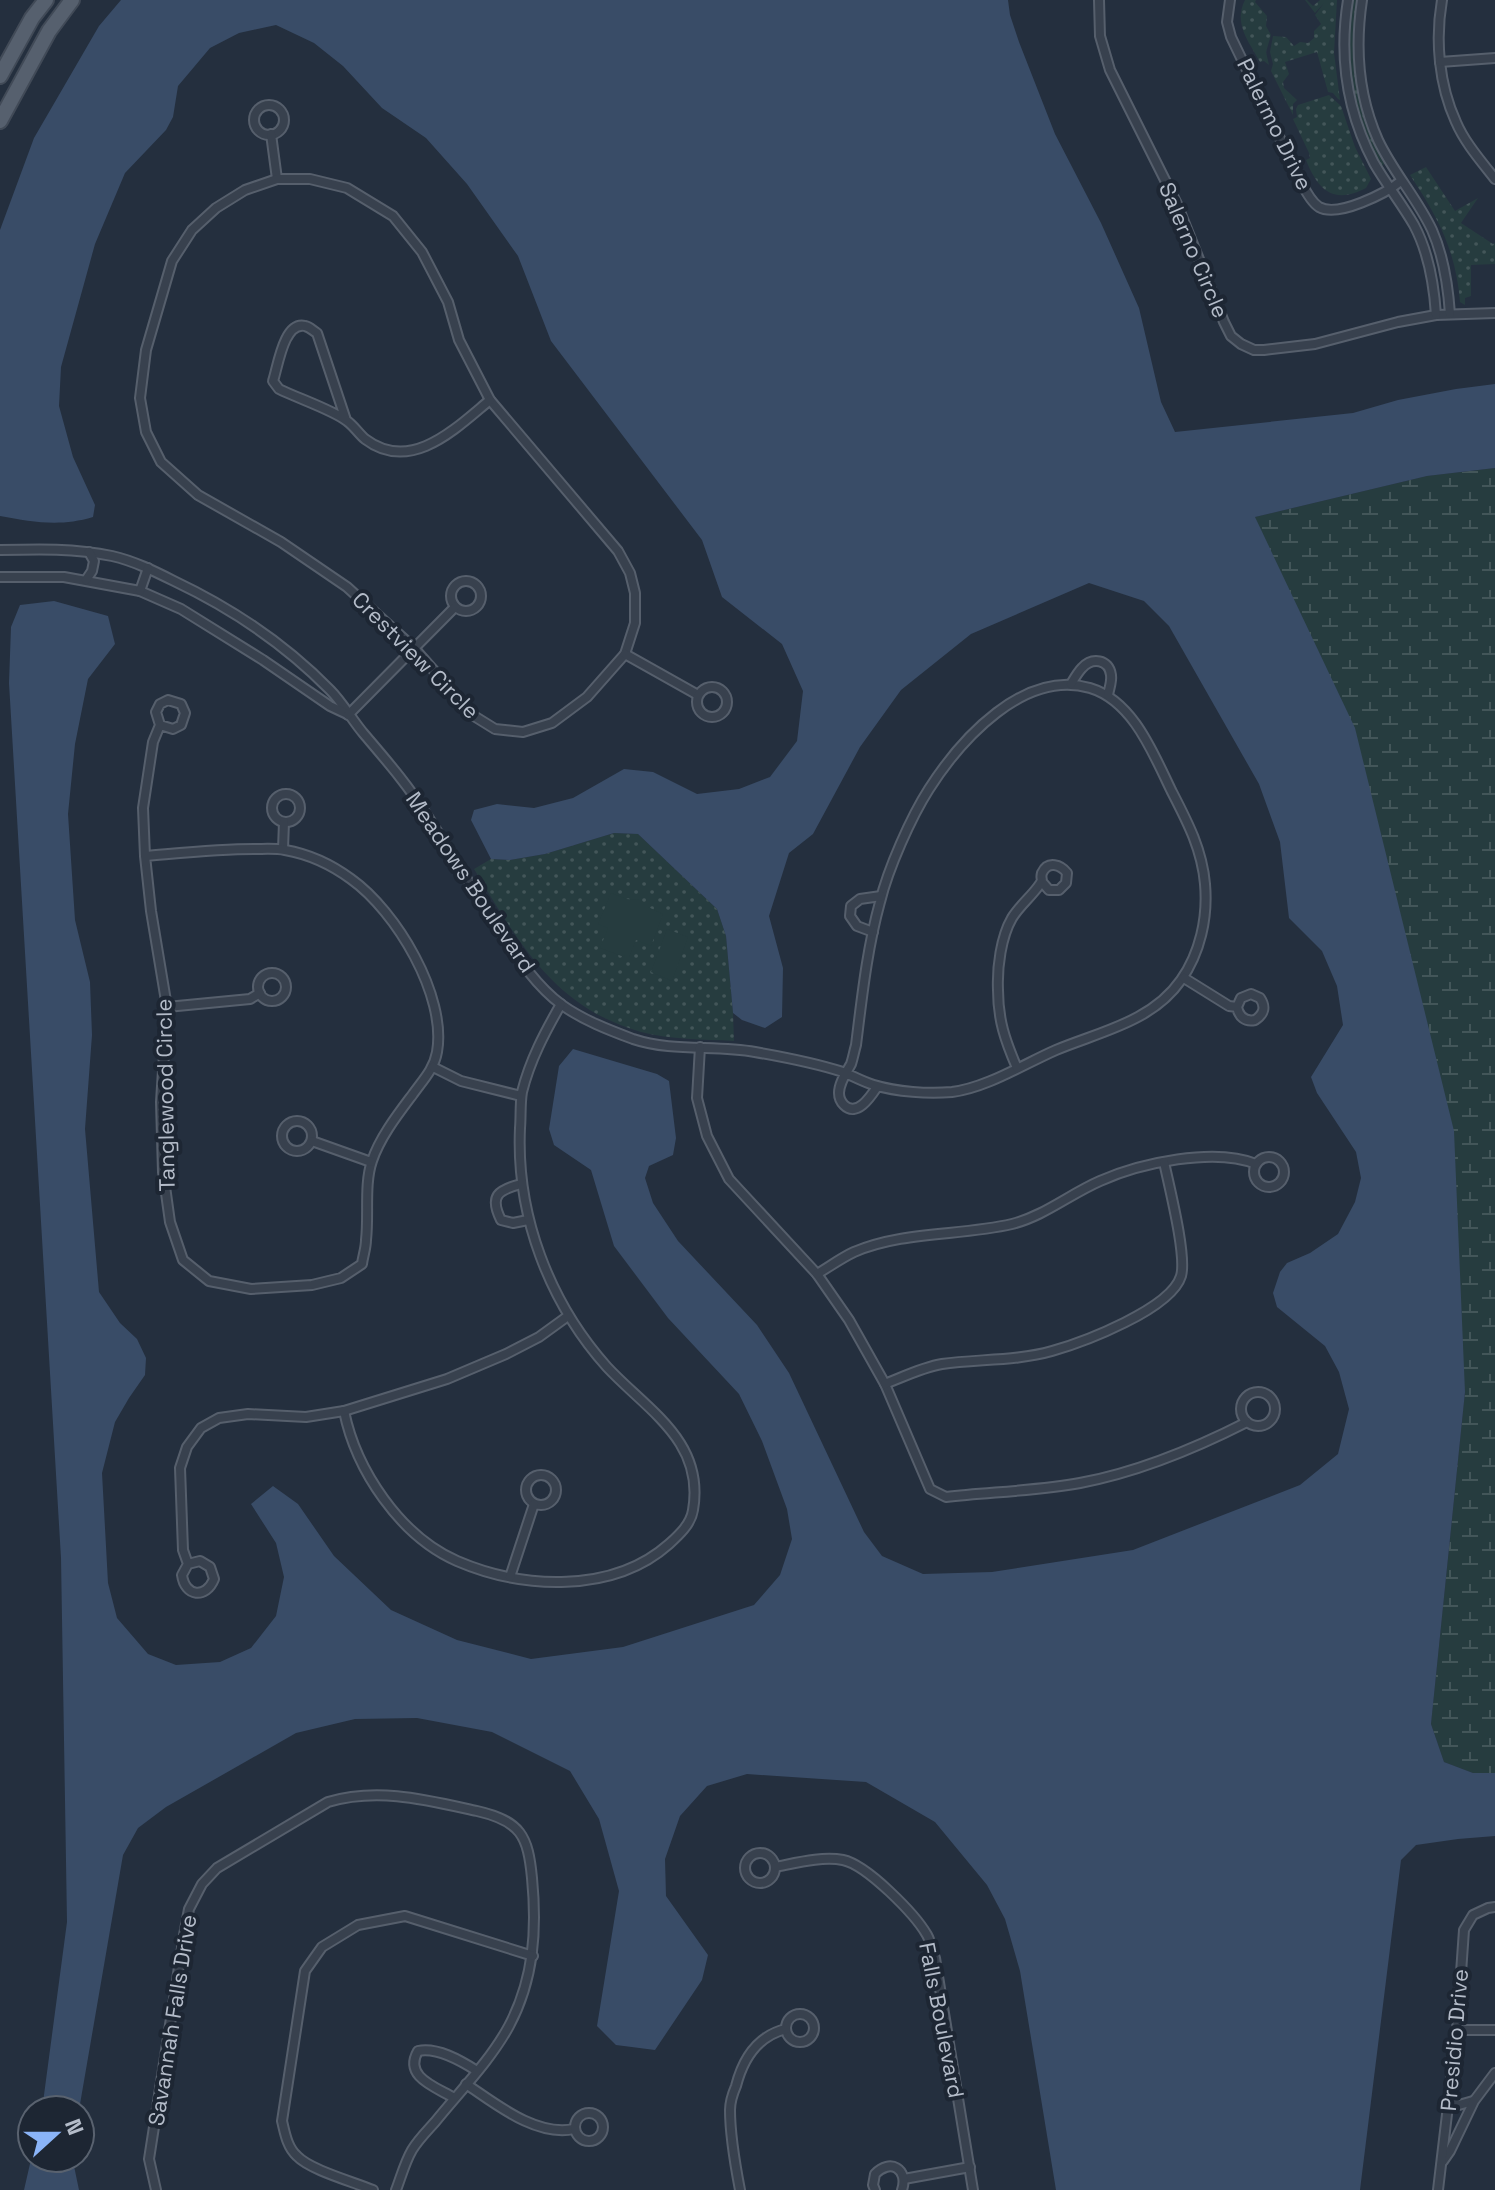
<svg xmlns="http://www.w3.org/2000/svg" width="1495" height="2190" font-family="'Space Grotesk',sans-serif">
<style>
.green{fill:url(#green-dots)}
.wetland{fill:url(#wetland-marsh)}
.pitch{fill:#263c3f}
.water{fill:#394c67}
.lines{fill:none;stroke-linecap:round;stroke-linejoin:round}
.minor-casing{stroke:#565f6c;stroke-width:12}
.primary-casing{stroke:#414a57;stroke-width:18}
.minor{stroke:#38414e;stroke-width:8}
.primary{stroke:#56606e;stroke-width:14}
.labels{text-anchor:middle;stroke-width:8;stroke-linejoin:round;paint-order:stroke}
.street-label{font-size:22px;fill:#b4bcc9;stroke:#1d2633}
</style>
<defs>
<pattern id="green-dots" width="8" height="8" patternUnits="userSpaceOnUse" patternTransform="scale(2)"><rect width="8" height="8" fill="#263c3f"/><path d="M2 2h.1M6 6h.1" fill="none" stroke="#435659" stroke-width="1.8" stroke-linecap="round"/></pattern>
<pattern id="wetland-marsh" width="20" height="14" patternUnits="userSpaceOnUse" patternTransform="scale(2)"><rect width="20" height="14" fill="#263c3f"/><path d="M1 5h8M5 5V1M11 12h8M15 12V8" fill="none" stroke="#435659"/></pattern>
</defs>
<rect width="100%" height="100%" fill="#242f3e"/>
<g class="green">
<path d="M1245,0H1256L1255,2L1267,16L1266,26L1271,35L1266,52L1269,65L1264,61L1260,62C1249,42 1233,23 1245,0Z"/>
<polygon points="1305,0 1307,0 1313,6 1320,0 1337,0 1334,53 1340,100 1338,99 1333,93 1328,92 1317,52 1285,62 1289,74 1283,82 1284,88 1297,100 1293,104 1293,115 1271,71 1273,64 1270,52 1273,36 1286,37 1294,46 1300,42 1308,43 1314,38 1314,31 1321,24 1315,15 1324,3 1315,13"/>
<path d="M1351,0H1357C1350,63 1357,105 1385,162L1382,167C1374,159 1369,145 1365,134C1349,89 1345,48 1351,0Z"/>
<path d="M1329,95L1341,106L1355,147L1371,179L1366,188C1333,205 1318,190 1306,160L1310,158L1309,153L1293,119L1297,117L1296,109L1298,105Z"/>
<path d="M1426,167L1455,211L1478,198L1461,223L1493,244L1495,243V264L1471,265V296L1465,298V305L1460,302C1456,251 1438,217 1410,175Z"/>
<path d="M614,833L638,834L717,909L726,936L733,1013L734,1041C703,1039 671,1040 641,1032C553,1007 518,941 474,869L491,859L510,860L545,854Z"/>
</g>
<polygon class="wetland" points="1495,468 1495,1773 1473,1773 1444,1762 1431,1724 1465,1392 1255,517 1427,476"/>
<g class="pitch">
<polygon points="611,893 626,899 640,900 648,907 663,914 651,946 636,940 629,957 625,955 624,957 600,948 608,928 598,924"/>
<polygon points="667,929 688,937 672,981 651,972"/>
</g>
<g class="water">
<path d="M121,0H1008L1010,15L1019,42L1055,134L1101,223L1139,308L1161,402L1175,432L1353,413L1398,400L1456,389L1495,384V468L1427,476L1255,517L1355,728L1454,1131L1465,1392L1431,1724L1444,1762L1473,1773H1495V1836L1458,1839L1416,1845L1401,1860L1360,2190H1056L1020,1971L1005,1919L987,1885L935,1822L866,1782L747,1774L707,1786L680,1816L665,1859L666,1896L708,1955L702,1980L655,2050L616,2045L597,2026L619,1891L599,1819L570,1771L492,1732L417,1718L355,1719L296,1733L166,1807L138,1828L123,1855L79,2110H42L67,1922L61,1558L9,683L11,627L20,605L54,601L108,616L115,644L88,679L75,744L68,814L75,920L90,982L92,1035L85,1129L99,1292L120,1323L137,1339L146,1358L145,1375L129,1398L115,1422L102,1473L108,1583L117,1618L148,1654L176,1665L220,1662L251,1648L276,1616L284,1577L276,1543L251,1504L273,1486L298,1504L334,1556L391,1610L457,1640L531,1659L623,1647L754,1605L780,1575L792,1539L787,1509L762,1441L739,1394L668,1318L614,1246L591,1170L554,1145L549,1129L559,1066L573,1049L657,1074L669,1081L676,1138L673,1155L649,1166L645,1178L653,1203L678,1241L757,1325L789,1373L864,1532L882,1556L923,1574L992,1572L1133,1550L1300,1485L1338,1454L1349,1409L1339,1372L1325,1346L1277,1307L1273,1293L1280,1272L1287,1263L1310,1253L1338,1234L1355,1202L1361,1178L1356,1152L1317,1093L1311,1077L1343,1025L1337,986L1322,951L1289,918L1280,842L1259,784L1169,626L1144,601L1089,583L971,634L901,690L860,747L813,834L789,853L769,916L783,968L782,1017L765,1028L742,1020L733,1013L726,936L717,909L638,834L614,833L545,854L510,860L491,859L471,820L474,810L497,804L534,808L573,798L624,769L653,772L697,794L739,789L770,777L797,741L803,691L782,644L722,597L702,540L551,341L518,256L467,184L426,138L382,108L343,66L314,43L276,25L239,33L210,48L178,86L173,117L166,130L125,173L95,244L61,367L59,406L73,457L95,505L93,517C60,527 33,522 0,516V230L34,138L99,26Z"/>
<polygon points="32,2155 32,2158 75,2158 74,2166 79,2190 24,2190"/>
</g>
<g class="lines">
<g class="minor-casing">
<g id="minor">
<polyline points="1099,0 1100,36 1110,70 1177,204 1224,322 1231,336 1241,344 1254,350 1264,350 1315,344 1398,322 1436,315 1495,313"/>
<path d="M1230,0L1227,22L1231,37L1301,182C1305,190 1311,202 1319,207C1338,218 1386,193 1401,181"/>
<path d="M1348,0C1339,56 1347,112 1374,163C1386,184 1402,204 1414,225C1429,253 1434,284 1436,315"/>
<path d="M1362,0C1355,47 1358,95 1378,140C1393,172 1417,198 1432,230C1444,257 1448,285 1450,314"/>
<path d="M1442,0C1435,40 1439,85 1456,122C1465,143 1481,161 1495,179"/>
<polyline points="1440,62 1495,58"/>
<circle cx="269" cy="120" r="15"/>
<polyline points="271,134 277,179"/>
<polygon points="277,179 310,179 347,188 393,216 422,252 448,302 459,340 490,400 618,551 630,573 635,593 635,623 625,654 587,697 552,723 523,732 495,729 474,716 414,648 347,587 281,542 198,495 161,462 146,432 140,398 146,350 172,261 192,230 216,208 245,190"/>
<path d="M346,420L317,333C313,331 310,327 305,326C284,321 278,366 273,381L279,389C297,398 333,410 347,421C354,426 359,434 365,439C411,474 456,428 490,400"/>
<path d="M0,550C38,549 75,548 112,556C134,561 154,571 174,581C231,608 285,644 330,690C343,703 352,720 364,734C386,760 408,785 426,814C450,851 473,890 498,928C516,955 535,985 562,1005C583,1020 609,1030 633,1039C672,1052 715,1045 755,1052C784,1057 815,1063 843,1072C853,1076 863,1082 874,1085C897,1092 928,1094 952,1092C986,1088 1024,1064 1056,1050C1099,1032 1152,1022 1181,980C1200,953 1208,918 1205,884C1202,849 1187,821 1171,790C1153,753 1133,701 1090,688C1024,669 961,739 929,789C911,817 888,869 880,902C867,949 862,997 856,1045C854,1052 853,1058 851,1064C846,1073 839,1083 839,1093C839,1097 841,1102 844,1105C857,1118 871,1096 877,1087"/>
<polyline points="0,577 64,577 140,591 181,609 263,660 330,706 347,714"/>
<polyline points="86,580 92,571 94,561 89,552"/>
<circle cx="466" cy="596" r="15"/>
<polyline points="140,591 148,568"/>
<polyline points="625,654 698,695"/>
<path d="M1071,684C1074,679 1078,672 1082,668C1092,657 1109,659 1111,675C1112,682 1109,689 1108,695"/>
<circle cx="712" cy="702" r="15"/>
<polyline points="348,715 455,607"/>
<circle cx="286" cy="808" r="14"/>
<polyline points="283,849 284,822"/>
<path d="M145,856L151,911L167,1007L161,1102L163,1172L170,1222L183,1260L209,1281L251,1289L312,1285L341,1278L362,1264C363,1256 366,1248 366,1240C369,1215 364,1184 372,1161C380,1137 398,1114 413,1094C423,1080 434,1069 437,1052C447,996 396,911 351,879C332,865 308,854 285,850C275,848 264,849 254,849C218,849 181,853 145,856L143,808L153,742L160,725L156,712L160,704L168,700L181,704L185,713L181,725L173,729L160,725"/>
<polyline points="873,932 857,926 850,916 851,906 860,899 881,896"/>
<circle cx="272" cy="987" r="14"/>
<path d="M1184,978L1229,1006L1237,1007C1239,1017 1245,1022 1255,1020C1264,1014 1266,1007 1260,998L1251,994L1241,998L1237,1007"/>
<polyline points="167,1007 250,999 260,993"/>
<path d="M700,1047L697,1098L707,1136L729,1179L817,1274L849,1320L885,1384L930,1489L946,1497C990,1492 1037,1491 1080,1483C1139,1472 1194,1449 1247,1422"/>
<polyline points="433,1067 461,1081 521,1096"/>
<path d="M1017,1068C1005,1040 998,1020 998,990C997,967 1001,937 1012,918C1020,905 1032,896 1040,884C1044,878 1040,880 1042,873C1048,860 1061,865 1067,873L1066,883L1059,890H1049L1042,882"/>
<circle cx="297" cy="1136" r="15"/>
<polyline points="312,1141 371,1162"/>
<circle cx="1269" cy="1172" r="15"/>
<path d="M521,1184C498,1190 489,1196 501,1220L513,1223L528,1220"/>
<path d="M817,1274C829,1267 841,1258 854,1252C903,1231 960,1236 1012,1224C1044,1216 1070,1194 1100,1181C1140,1163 1215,1147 1256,1164"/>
<path d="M885,1384C903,1377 923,1367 942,1364C978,1359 1017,1361 1052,1351C1084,1342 1171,1309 1181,1276C1187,1256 1169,1186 1164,1162"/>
<circle cx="1258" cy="1409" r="17"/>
<path d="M344,1411C356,1470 400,1536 457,1561C522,1589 613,1594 669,1544C679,1535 691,1524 693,1510C705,1441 647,1410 607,1367C549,1302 516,1215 520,1128C521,1117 520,1104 522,1092C530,1060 545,1032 561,1004"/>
<circle cx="541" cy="1490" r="15"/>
<path d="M188,1564L200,1561L210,1567L214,1579C206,1599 185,1597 182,1575L188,1564L183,1550L180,1468L187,1447L201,1428L219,1418L248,1414L306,1417L344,1411L447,1379L506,1354L539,1337L568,1316"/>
<polyline points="510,1577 534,1504"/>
<circle cx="760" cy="1868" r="15"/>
<path d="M775,1867C796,1863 822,1856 843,1860C867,1865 915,1914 927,1935C931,1942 932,1951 935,1958L973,2190"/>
<circle cx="800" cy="2028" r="14"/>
<polyline points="1457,2030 1495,2030"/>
<path d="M466,2084C496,2104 536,2137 574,2129"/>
<path d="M454,2098C436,2087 403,2077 418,2051C437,2047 460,2060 477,2071"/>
<polyline points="1449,2104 1459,2105 1473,2101"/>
<circle cx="589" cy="2127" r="14"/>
<polyline points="1443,2161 1450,2151 1474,2101 1495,2073"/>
<polyline points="904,2179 970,2167"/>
<path d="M156,2190L149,2159L184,1935L189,1909L202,1884L217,1868L328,1802C378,1787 427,1800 477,1811C521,1821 528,1836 532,1878C537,1930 534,1979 509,2026C490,2061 460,2091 435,2122C427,2131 418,2140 412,2150C405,2162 401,2177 396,2190"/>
<path d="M373,2190C354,2182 310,2170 297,2156C287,2147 285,2133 282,2121L305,1971L322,1947L358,1925L405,1916L533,1956"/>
<path d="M740,2190C735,2164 730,2136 730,2110C730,2102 733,2093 736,2086C743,2059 757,2036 786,2029"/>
<path d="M875,2190L873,2185L875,2174C890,2158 909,2169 902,2190"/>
<polyline points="1438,2190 1457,2030 1464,1930 1473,1915 1488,1908 1495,1907"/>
</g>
</g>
<g class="primary-casing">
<g id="primary">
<polyline points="0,76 32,18 46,0"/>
<polyline points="0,121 49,31 72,0"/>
</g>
</g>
<use href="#minor" class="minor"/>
<use href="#primary" class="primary"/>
</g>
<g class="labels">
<g class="street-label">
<text transform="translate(1275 124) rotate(64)" y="8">Palermo Drive</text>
<text transform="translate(1194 250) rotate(67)" y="8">Salerno Circle</text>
<text transform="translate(416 655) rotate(45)" y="8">Crestview Circle</text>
<text transform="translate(471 882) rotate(56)" y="8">Meadows Boulevard</text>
<text transform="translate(165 1095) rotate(-91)" y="8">Tanglewood Circle</text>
<text transform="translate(172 2020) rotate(-81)" y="8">Savannah Falls Drive</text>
<text transform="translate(942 2020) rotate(79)" y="8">Falls Boulevard</text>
<text transform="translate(1454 2040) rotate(-85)" y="8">Presidio Drive</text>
</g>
</g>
<g transform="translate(56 2134) rotate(69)"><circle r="38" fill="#1d2633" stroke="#59626f" stroke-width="2"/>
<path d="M0-6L14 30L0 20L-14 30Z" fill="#8ab4f8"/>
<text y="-12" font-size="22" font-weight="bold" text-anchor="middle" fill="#b4bcc9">N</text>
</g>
</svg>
